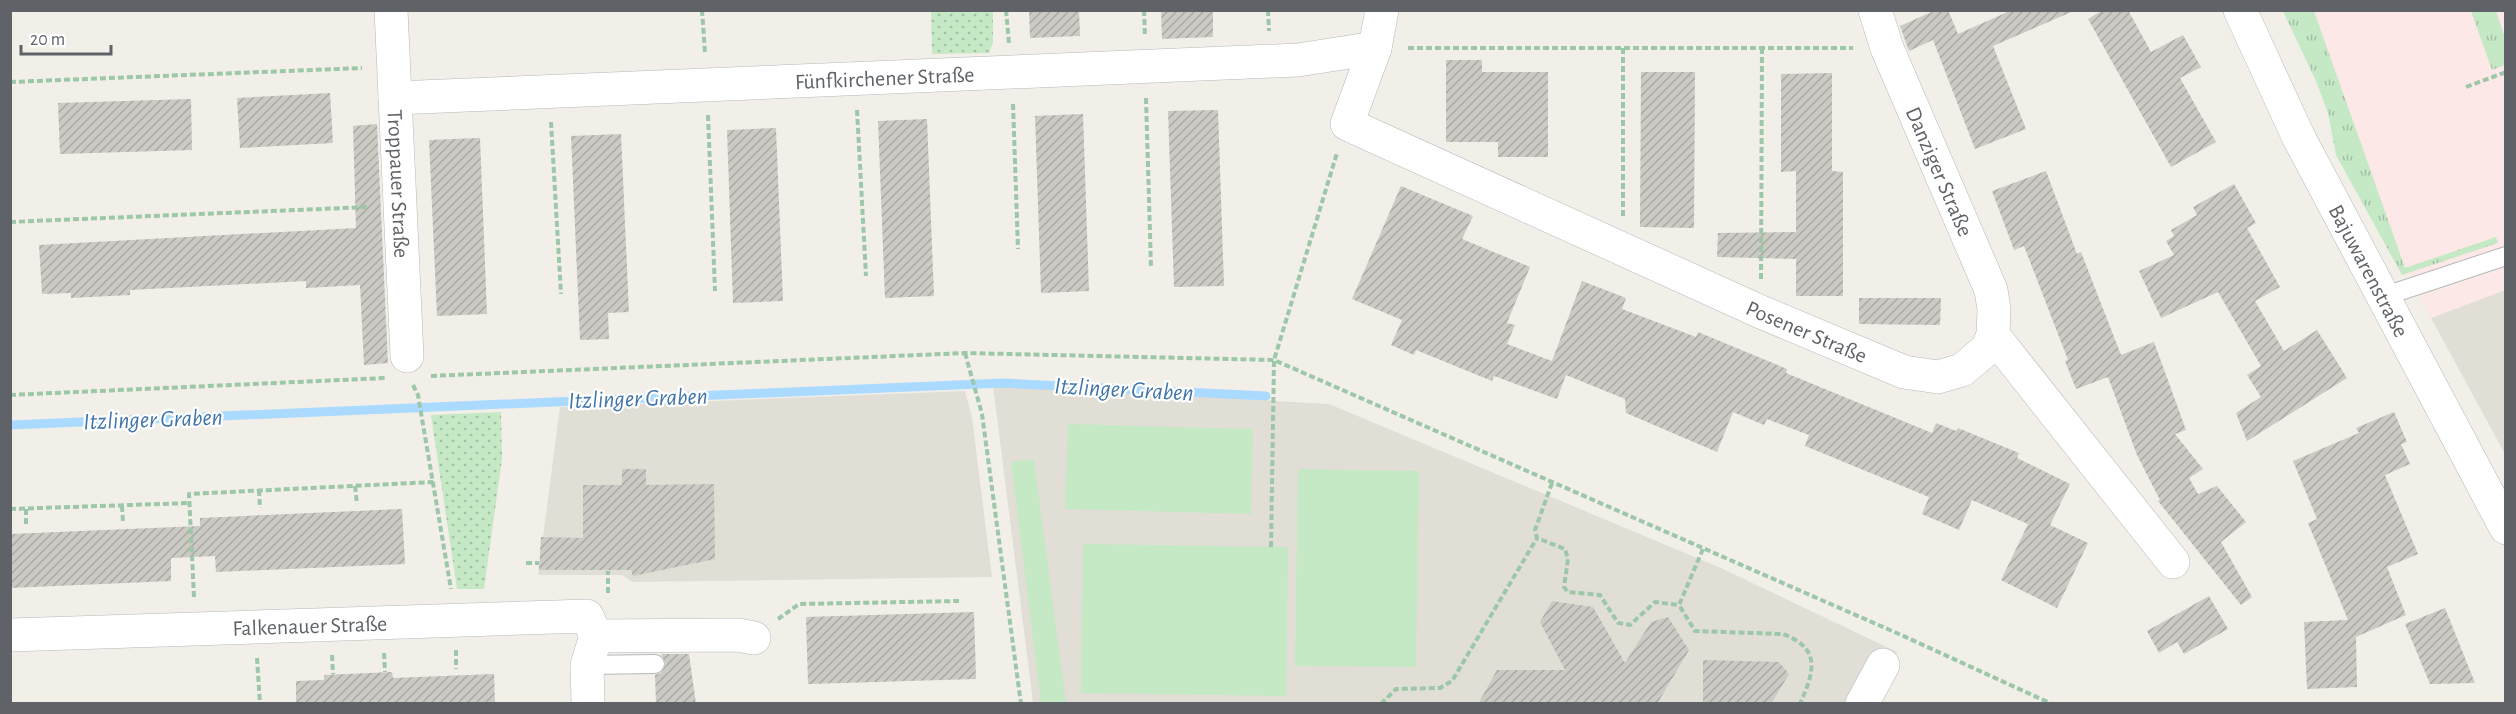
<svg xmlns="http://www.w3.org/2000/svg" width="2516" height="714" font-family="'Alegreya Sans',sans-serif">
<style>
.education{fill:#e1ded6}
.medical{fill:#fce8e6}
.grass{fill:url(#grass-tufts)}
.park{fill:url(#park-dots)}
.pitch{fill:#c5e8c5}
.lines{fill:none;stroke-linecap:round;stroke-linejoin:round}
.stream{stroke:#aadaff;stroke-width:9}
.building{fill:url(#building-hatch)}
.service-casing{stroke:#b5b8bc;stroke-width:20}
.minor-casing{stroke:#b5b8bc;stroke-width:34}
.path{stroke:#9cc7a9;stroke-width:4;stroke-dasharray:6 3;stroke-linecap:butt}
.service{stroke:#fff;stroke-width:18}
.minor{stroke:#fff;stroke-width:33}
.labels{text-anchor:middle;stroke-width:4.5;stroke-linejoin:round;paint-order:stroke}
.street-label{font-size:22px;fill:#5f6368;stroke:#fff}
.water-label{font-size:24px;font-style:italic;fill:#4174aa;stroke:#fff}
</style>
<defs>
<pattern id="grass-tufts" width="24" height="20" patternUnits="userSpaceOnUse" patternTransform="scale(1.5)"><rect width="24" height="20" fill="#c5e8c5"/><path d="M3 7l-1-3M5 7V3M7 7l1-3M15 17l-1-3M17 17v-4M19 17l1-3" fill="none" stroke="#a3c0a4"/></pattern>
<pattern id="park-dots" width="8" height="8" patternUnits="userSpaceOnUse" patternTransform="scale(1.5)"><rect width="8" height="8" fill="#c5e8c5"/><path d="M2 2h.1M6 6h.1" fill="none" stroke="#a3c0a4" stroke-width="1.8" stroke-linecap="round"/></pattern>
<pattern id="building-hatch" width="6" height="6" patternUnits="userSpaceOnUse" patternTransform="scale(1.5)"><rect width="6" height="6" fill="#cccac5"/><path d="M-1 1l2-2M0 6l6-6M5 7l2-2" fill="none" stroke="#a9a8a4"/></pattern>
</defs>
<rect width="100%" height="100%" fill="#f1efe8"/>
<g class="education">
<polygon points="2505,290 2505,454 2431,318"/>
<polygon points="993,385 1329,404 1721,568 1897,652 1871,703 1033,703"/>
<polygon points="965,391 972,417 992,577 633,582 622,575 538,575 560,407"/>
</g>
<polygon class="medical" points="2314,11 2505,11 2505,290 2431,318 2405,268"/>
<g class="grass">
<polygon points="2283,11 2314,11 2405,268 2496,237 2498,243 2402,275 2336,155 2328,113 2316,81"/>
<polygon points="2471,11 2496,11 2505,38 2505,65 2492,70"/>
</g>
<g class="park">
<polygon points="931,11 993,11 993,42 989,53 932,54"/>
<polygon points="501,412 502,459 484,589 457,589 431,415"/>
</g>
<g class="pitch">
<polygon points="1068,424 1253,429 1251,514 1065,509"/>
<polygon points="1034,459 1066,703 1041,703 1011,462"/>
<polygon points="1298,469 1419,471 1416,667 1295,666"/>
<polygon points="1083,544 1288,547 1286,696 1081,693"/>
</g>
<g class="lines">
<polyline class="stream" points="10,425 1003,383 1266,396"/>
</g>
<g class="building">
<polygon points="1029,10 1079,10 1080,36 1030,38"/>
<polygon points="1161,10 1213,10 1213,37 1162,39"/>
<polygon points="1936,10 1948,10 1958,34 2012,10 2076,10 1993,46 2026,129 1975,149 1933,40 1909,51 1900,26"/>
<polygon points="2103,10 2128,10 2151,52 2183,35 2201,67 2180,78 2216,142 2171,167 2088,19"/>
<polygon points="1446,60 1482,60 1482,72 1548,72 1548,157 1498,157 1498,142 1446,142"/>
<polygon points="1641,72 1695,72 1694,228 1640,227"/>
<polygon points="1832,73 1832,171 1843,172 1843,296 1796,296 1796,259 1717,257 1718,233 1796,232 1796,171 1781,172 1781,74"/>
<polygon points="330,93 333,143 240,148 237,98"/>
<polygon points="191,99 192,150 60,154 58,103"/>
<polygon points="1218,110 1224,286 1174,287 1168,111"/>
<polygon points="1083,114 1089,291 1041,293 1035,116"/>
<polygon points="927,119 934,296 885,298 878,121"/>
<polygon points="377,124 388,363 364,365 360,285 306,288 306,281 130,290 130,295 71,298 71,293 42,294 39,245 356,228 353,126"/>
<polygon points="776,128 783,301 733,303 727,130"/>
<polygon points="621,134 629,312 608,313 609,339 580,340 571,136"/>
<polygon points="480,138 487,314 437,316 429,140"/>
<polygon points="2046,171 2077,254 2081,252 2121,355 2154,342 2186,430 2175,434 2203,469 2189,478 2198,494 2217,486 2246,522 2221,542 2252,597 2241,605 2158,501 2160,500 2137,455 2108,377 2076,389 2065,361 2068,360 2024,246 2014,250 1992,191"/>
<polygon points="2234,184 2256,223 2247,228 2280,287 2255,301 2284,351 2317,330 2347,378 2247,441 2236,413 2261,397 2247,375 2261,366 2218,292 2161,318 2139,271 2174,255 2166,241 2174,236 2171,230 2197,215 2193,207"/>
<polygon points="1401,186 1473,216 1462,239 1530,267 1507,323 1515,325 1507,344 1552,361 1582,281 1626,298 1622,309 1696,337 1698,332 1787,369 1786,373 1932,433 1936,423 1956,431 1958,428 2019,453 2017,458 2070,484 2050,525 2088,543 2057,608 2001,580 2028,524 1972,500 1959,530 1922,514 1929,497 1805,446 1809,435 1767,419 1764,425 1733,412 1717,452 1626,413 1625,399 1566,375 1557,399 1494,376 1492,381 1416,350 1414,355 1391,345 1402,320 1352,299"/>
<polygon points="1859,298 1941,298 1940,325 1859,324"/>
<polygon points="2394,412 2407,442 2401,444 2410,464 2385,475 2418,554 2387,567 2406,615 2356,637 2357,687 2307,689 2304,622 2348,620 2308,523 2317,519 2293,461 2359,433 2356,428"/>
<polygon points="622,469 646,469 646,485 714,484 715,559 633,576 631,570 539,570 541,537 583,538 583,485 622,485"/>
<polygon points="402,509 405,564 216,572 215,556 171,558 171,581 10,588 10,534 200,526 200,518"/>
<polygon points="2209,596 2228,629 2184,654 2177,642 2159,653 2147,631"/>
<polygon points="1552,601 1593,607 1625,663 1651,622 1668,617 1689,650 1657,704 1478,704 1497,670 1565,670 1540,622"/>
<polygon points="2445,608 2475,683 2430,684 2405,624"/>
<polygon points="974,612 976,679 808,684 806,617"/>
<polygon points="661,654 689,654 696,704 656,704 655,675 661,673 666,664"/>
<polygon points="1703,660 1779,662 1789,674 1771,704 1703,704"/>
<polygon points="392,672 393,678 494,674 495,704 296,704 296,681 324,680 324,675"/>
</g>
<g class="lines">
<g class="service-casing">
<g id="service">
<polyline points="2382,297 2506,256"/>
<polyline points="587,665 655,664"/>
</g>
</g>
<g class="minor-casing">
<g id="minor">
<path id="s1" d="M391,10L407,356"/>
<path id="s2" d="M1382,10L1375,48L1347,124L1761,312L1904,372L1938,377L1962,370L1987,349L1993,335L2173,562"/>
<path id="s3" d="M1875,10L1887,48L1991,290L1994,309L1993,335"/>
<path id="s4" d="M2240,10L2299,138L2506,528"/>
<path id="s5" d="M395,98L1298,60L1375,48"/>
<path id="s6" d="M10,635L587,616L596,636L587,665L588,704"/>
<polyline points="596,636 738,635 754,638"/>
<polyline points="1862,704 1883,665"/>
</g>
</g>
<g class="path">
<polyline points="702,10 705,53"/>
<polyline points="1006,10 1009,43"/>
<polyline points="1144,10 1145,37"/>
<polyline points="1268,10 1269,31"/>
<polyline points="1408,48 1853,48"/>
<polyline points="1623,48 1623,216"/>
<polyline points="10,82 362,68"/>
<polyline points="2466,87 2506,72"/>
<polyline points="1146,98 1151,267"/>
<polyline points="1013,104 1018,249"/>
<polyline points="857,110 866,276"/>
<polyline points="708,115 715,291"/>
<polyline points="551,122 561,294"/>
<polyline points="10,222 369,207"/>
<polyline points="1761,279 1762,48"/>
<polyline points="965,353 982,414 1021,704"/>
<polyline points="431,376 965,353 1274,360 1899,634 2052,704"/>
<polyline points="413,385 418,395 451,589"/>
<polyline points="10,395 385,378"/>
<polyline points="1552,483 1535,530 1537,538 1565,549 1568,559 1564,587 1568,592 1600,595 1618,623 1630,625 1655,602 1679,605"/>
<polyline points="355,486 357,504"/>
<polyline points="259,490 260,508"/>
<polyline points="122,506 123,522"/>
<polyline points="10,509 190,503"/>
<polyline points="26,509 26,525"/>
<polyline points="1271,547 1274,360 1337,153"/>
<path d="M1703,549L1679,605L1695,631L1783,634C1822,649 1814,672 1800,704"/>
<polyline points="526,563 539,563"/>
<polyline points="608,593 608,571"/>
<polyline points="194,597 189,494 433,482"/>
<polyline points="778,619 799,604 959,601"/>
<polyline points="456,650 456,669"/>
<polyline points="384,653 385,672"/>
<polyline points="332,655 333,674"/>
<polyline points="257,658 260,704"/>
<polyline points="1381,704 1396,689 1440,688 1452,681 1537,538"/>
</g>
<use href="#service" class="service"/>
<use href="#minor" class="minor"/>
</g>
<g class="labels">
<g class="street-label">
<text dy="8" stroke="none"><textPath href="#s5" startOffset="490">Fünfkirchener Straße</textPath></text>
<text dy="8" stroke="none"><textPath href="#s3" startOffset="174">Danziger Straße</textPath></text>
<text dy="8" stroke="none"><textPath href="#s1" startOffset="174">Troppauer Straße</textPath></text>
<text dy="8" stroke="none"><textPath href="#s4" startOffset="291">Bajuwarenstraße</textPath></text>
<text dy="8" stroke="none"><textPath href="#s2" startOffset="624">Posener Straße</textPath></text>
<text dy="8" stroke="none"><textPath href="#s6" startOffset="300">Falkenauer Straße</textPath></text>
</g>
<g class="water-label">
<text transform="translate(1124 389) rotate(3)" y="8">Itzlinger Graben</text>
<text transform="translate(638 398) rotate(-2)" y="8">Itzlinger Graben</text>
<text transform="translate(153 419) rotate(-2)" y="8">Itzlinger Graben</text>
</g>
</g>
<rect width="2516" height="714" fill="none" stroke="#5f6368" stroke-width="24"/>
<path d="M21 45v9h90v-9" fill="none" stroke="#5f6368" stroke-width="3"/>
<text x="30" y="45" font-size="18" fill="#5f6368" stroke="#ffffff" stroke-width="4.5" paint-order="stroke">20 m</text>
</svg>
